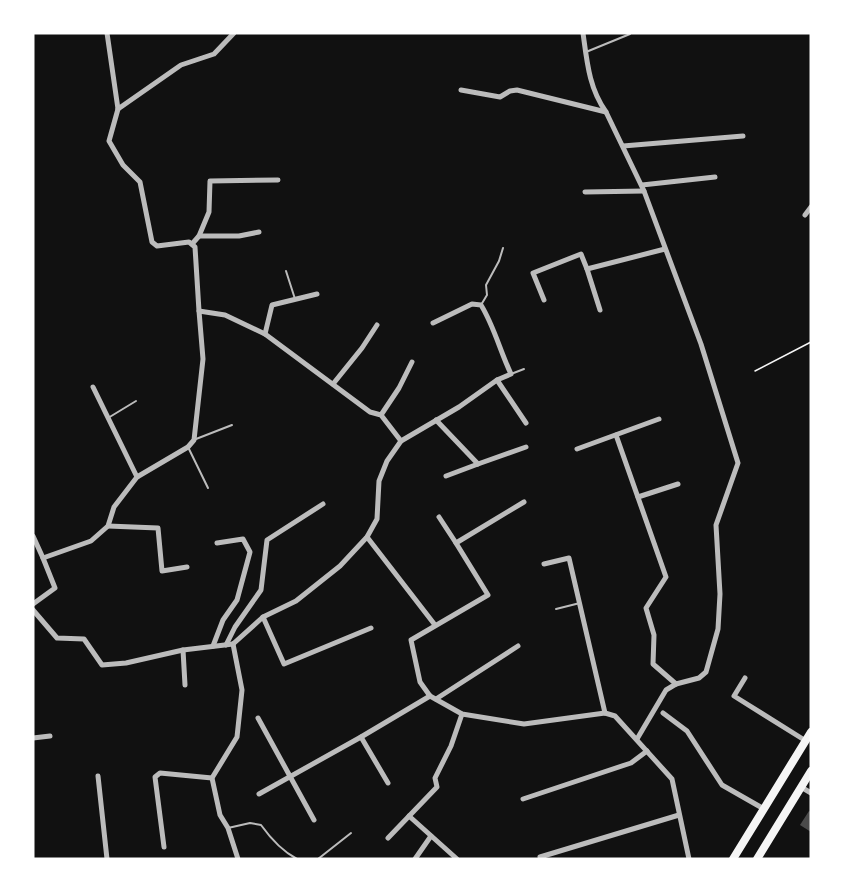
<svg xmlns="http://www.w3.org/2000/svg" width="844" height="892" font-family="'PT Sans Narrow',sans-serif">
<style>
.building{fill:#4a4a4a}
.lines{fill:none;stroke-linecap:round;stroke-linejoin:round}
.path{stroke:#f5f5f5;stroke-width:1.5}
.service{stroke:#bcbcbc;stroke-width:2}
.minor{stroke:#bcbcbc;stroke-width:5}
.primary{stroke:#f5f5f5;stroke-width:8}
</style>
<rect width="100%" height="100%" fill="#111"/>
<polygon class="building" points="809,811 811,812 811,832 800,825"/>
<g class="lines">
<polyline class="path" points="755,371 811,342"/>
<g class="service">
<polyline points="586,52 630,34"/>
<polyline points="286,271 295,299"/>
<polyline points="481,305 487,295 486,285 499,261 503,248"/>
<polyline points="511,374 524,369"/>
<polyline points="108,418 136,401"/>
<polyline points="196,439 232,425"/>
<polyline points="188,447 208,488"/>
<polyline points="556,609 580,603"/>
<path d="M228,828L250,823L261,825C271,839 282,851 297,859"/>
<polyline points="318,859 351,833"/>
</g>
<g class="minor">
<polyline points="107,33 118,109 109,141 123,165 140,182 152,242 157,246 189,242 195,247 199,311"/>
<path d="M583,33C587,62 589,88 606,112L644,191L701,344L738,463L716,525L720,594L718,629L706,672L699,678L676,684L666,690L637,739"/>
<polyline points="461,90 500,97 510,91 517,90 606,112"/>
<polyline points="118,109 181,65 214,54 234,33"/>
<polyline points="623,146 743,136"/>
<polyline points="642,185 715,177"/>
<polyline points="585,192 644,191"/>
<polyline points="805,215 811,207"/>
<polyline points="199,236 209,212 210,181 278,180"/>
<polyline points="192,244 199,236 239,236 259,232"/>
<polyline points="587,269 600,310"/>
<polyline points="544,300 533,273 581,254 587,269 665,249"/>
<polyline points="265,334 272,305 317,294"/>
<polyline points="497,380 526,423"/>
<polyline points="333,384 362,348 377,325"/>
<polyline points="93,387 137,477"/>
<polyline points="381,415 399,388 412,362"/>
<polyline points="436,420 478,464 526,447"/>
<polyline points="616,435 666,577 646,608 654,635 653,664 676,684"/>
<polyline points="577,449 659,419"/>
<polyline points="446,476 478,464"/>
<polyline points="638,497 678,484"/>
<polyline points="524,502 456,543 488,595 411,640 420,682 430,696 462,714 524,724 605,713 615,716 672,779 689,859"/>
<polyline points="439,517 456,543"/>
<polyline points="108,526 158,528 162,571 187,567"/>
<polyline points="33,536 43,558"/>
<polyline points="367,537 435,625"/>
<polyline points="544,564 569,558 605,713"/>
<polyline points="33,604 55,588 43,558 91,541 108,526 114,507 137,477 188,447 194,440 203,359 199,311 225,315 265,334 370,412 381,415 401,441"/>
<polyline points="33,610 57,638 84,639 102,665 126,663 183,650 233,644"/>
<polyline points="263,617 284,664 371,628"/>
<path d="M233,644L263,617L296,601L340,566L367,537L377,519L379,481L387,461L401,441L459,407L497,380L511,374C500,351 494,326 481,305L472,304L433,323"/>
<polyline points="233,644 242,690 237,737 212,778 220,815 228,828 238,859"/>
<polyline points="226,645 235,627 261,590 267,540 323,504"/>
<polyline points="213,646 223,620 237,600 250,552 243,539 217,543"/>
<polyline points="183,650 185,685"/>
<polyline points="745,678 734,696 806,741"/>
<polyline points="436,699 518,646"/>
<polyline points="663,713 687,731 722,785 764,809"/>
<polyline points="258,718 314,820"/>
<polyline points="361,737 388,783"/>
<polyline points="33,738 50,736"/>
<polyline points="98,776 107,859"/>
<polyline points="801,787 811,793"/>
<polyline points="259,794 361,737 430,696"/>
<polyline points="523,799 631,763 647,751"/>
<polyline points="409,816 457,859"/>
<polyline points="388,838 437,787 435,778 451,746 462,714"/>
<polyline points="164,847 155,777 160,773 212,778"/>
<polyline points="540,857 679,815"/>
<polyline points="415,859 431,836"/>
</g>
<g class="primary">
<polyline points="733,859 811,732"/>
<polyline points="757,859 811,771"/>
</g>
</g>
<rect width="844" height="892" fill="none" stroke="#ffffff" stroke-width="69"/>
</svg>
